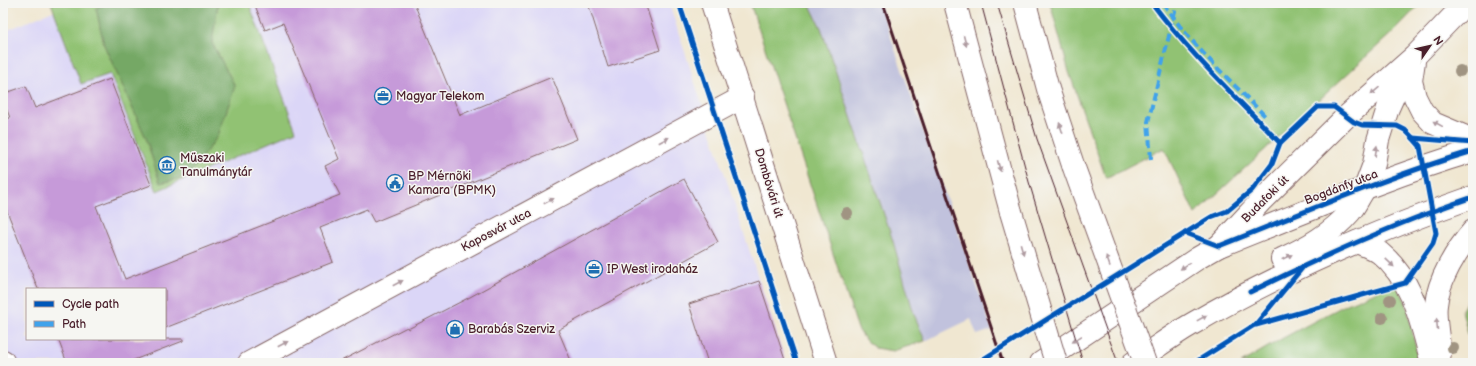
<svg xmlns="http://www.w3.org/2000/svg" width="1476" height="366" font-family="'Balsamiq Sans',sans-serif">
<style>
.built{fill:#dbd6f7;fill-rule:evenodd}
.industrial{fill:#c1c2dd}
.green{fill:#91c273;stroke:#6e704f}
.forest{fill:#74a865;stroke:#5f6448}
.building{fill:#c69ad9}
.lines{fill:none;stroke-linecap:round;stroke-linejoin:round}
.minor-casing{stroke:#846565;stroke-width:24}
.tertiary-casing{stroke:#846565;stroke-width:24}
.secondary-casing{stroke:#846565;stroke-width:24}
.primary-casing{stroke:#846565;stroke-width:24}
.minor{stroke:#fff;stroke-width:22}
.tertiary{stroke:#fff;stroke-width:22}
.secondary{stroke:#fff;stroke-width:22}
.primary{stroke:#fff;stroke-width:22}
.tram{stroke:#4a1f2b;stroke-width:1}
.rail{stroke:#4a1f2b;stroke-width:3}
.primary-bridge-casing{stroke:#846565;stroke-width:24;stroke-linecap:butt}
.primary-bridge{stroke:#fff;stroke-width:22}
.quiet{stroke:#40a2eb;stroke-width:4;stroke-dasharray:8 4;stroke-linecap:butt}
.cycleway-casing{stroke:#f6f6f2;stroke-width:8}
.cycleway{stroke:#0057b8;stroke-width:5}
.tree{fill:#a09482}
.oneway{fill:#ae9aa0}
.labels{text-anchor:middle;stroke-width:3;stroke-linejoin:round;paint-order:stroke}
.poi-label{font-size:12px;fill:#4a1f2b;stroke:#f6f6f2;text-anchor:start}
.street-label{font-size:12px;fill:#4a1f2b;stroke:#f6f6f2}
</style>
<rect width="100%" height="100%" fill="#f6f6f2"/>
<filter id="ink" filterUnits="userSpaceOnUse"><feTurbulence type="fractalNoise" baseFrequency=".025" numOctaves="2"/><feDisplacementMap in="SourceGraphic" scale="8" xChannelSelector="R" yChannelSelector="G"/><feConvolveMatrix kernelMatrix="1 2 1 2 8 2 1 2 1" color-interpolation-filters="sRGB"/></filter>
<filter id="wash" filterUnits="userSpaceOnUse"><feTurbulence type="fractalNoise" baseFrequency=".012" numOctaves="4" result="noise"/><feDisplacementMap in="SourceGraphic" scale="16" xChannelSelector="R" yChannelSelector="G"/><feGaussianBlur stdDeviation="0.9" result="paint"/><feColorMatrix in="noise" values="0 0 0 0 0 0 0 0 0 0 0 0 0 0 0 0 0 1.4 0 .05"/><feComposite in="paint" operator="in"/></filter>
<g filter="url(#wash)">
<rect width="100%" height="100%" fill="#f0e7d1"/>
<path class="built" d="M72,3H669L786,363H3V32ZM27,289H165V339H27Z"/>
<polygon class="industrial" points="809,3 879,3 992,330 977,335 971,319 925,341 914,314 892,238 821,28"/>
<g class="green">
<polygon points="51,3 249,3 296,131 157,191 110,74 81,84"/>
<polygon points="750,3 809,3 821,28 892,238 914,314 925,341 893,351 875,348 866,341 858,329"/>
<polygon points="1050,3 1421,3 1394,31 1195,214 1164,148 1106,178 1069,72"/>
<polygon points="1396,283 1406,302 1419,363 1241,363 1283,338 1345,305"/>
<polygon points="1473,289 1473,354 1462,310"/>
</g>
<polygon class="forest" points="109,3 218,3 212,43 235,86 218,136 187,177 160,183 146,138 104,45 96,8"/>
<g id="blocks">
<g class="building">
<polygon points="254,3 414,3 460,115 552,77 577,139 374,222 367,209 320,228 333,262 165,328 165,289 38,289 3,201 3,121 10,118 3,99 3,94 26,86 35,108 110,79 151,185 96,206 125,279 340,195 325,166 339,159 283,23 265,30"/>
<polygon points="588,3 645,3 660,50 608,67"/>
<polygon points="684,179 718,242 558,330 572,363 337,363 407,327 408,329 470,297"/>
<polygon points="759,281 786,363 708,363 689,304"/>
<polygon points="58,339 183,339 183,341 126,363 67,363"/>
</g>
</g>
</g>
<g filter="url(#ink)">
<use href="#blocks" fill-opacity="0" stroke="#846565" stroke-width="1"/>
<g class="lines">
<g class="minor-casing">
<g id="minor">
<polyline points="712,3 826,363"/>
<path d="M1357,242C1364,245 1373,248 1380,253C1414,281 1421,323 1432,363"/>
<path d="M1440,354C1439,341 1434,317 1436,305C1438,280 1457,249 1473,231"/>
<polyline points="3,361 4,363"/>
<polyline points="249,363 743,97"/>
</g>
</g>
<g class="tertiary-casing">
<g id="tertiary">
<polyline points="1414,61 1411,81 1415,97 1422,111 1433,123 1473,140"/>
<polyline points="1365,188 1374,164 1378,140 1388,108 1398,86 1408,68"/>
<polyline points="1219,246 1260,202 1346,117 1415,56 1466,3"/>
</g>
</g>
<g class="secondary-casing">
<g id="secondary">
<path d="M1282,259C1308,247 1331,234 1350,212C1356,205 1360,195 1365,188"/>
<path d="M1041,363L1198,258L1219,246C1303,213 1386,177 1473,151"/>
<path d="M1133,363C1153,350 1171,336 1192,324C1281,272 1376,231 1473,197"/>
</g>
</g>
<g class="primary-casing">
<g id="primary">
<polyline points="955,3 1011,212"/>
<polyline points="1025,3 1048,89 1073,165"/>
</g>
</g>
<use href="#minor" class="minor"/>
<use href="#tertiary" class="tertiary"/>
<use href="#secondary" class="secondary"/>
<use href="#primary" class="primary"/>
<g class="tram">
<polyline points="981,3 1029,182 1083,363"/>
<polyline points="997,3 1037,139 1118,363"/>
</g>
<polyline class="rail" points="883,3 1003,363"/>
<g class="primary-bridge-casing">
<g id="primary-bridge">
<polyline points="1073,165 1145,363"/>
<polyline points="1011,212 1056,363"/>
</g>
</g>
<use href="#primary-bridge" class="primary-bridge"/>
<g class="quiet">
<path d="M1163,3C1191,45 1230,80 1265,116"/>
<polyline points="1151,159 1148,122 1177,3"/>
</g>
<g class="cycleway-casing">
<g id="cycleway">
<polyline points="679,3 797,363"/>
<path d="M1152,3C1190,54 1236,97 1280,143"/>
<polyline points="1413,138 1473,143"/>
<path d="M1185,233L1219,246C1303,213 1386,177 1473,151"/>
<path d="M1250,292C1323,256 1396,223 1473,197"/>
<polyline points="977,363 1211,217 1227,211 1252,190 1272,164 1280,143 1318,107 1334,107 1354,122 1362,125 1397,126 1405,130 1413,138 1420,146 1436,233 1433,243 1405,283 1256,325"/>
<polyline points="1194,363 1256,324 1303,267"/>
</g>
</g>
<use href="#cycleway" class="cycleway"/>
</g>
<g class="tree">
<circle cx="1460" cy="71" r="6"/>
<circle cx="847" cy="213" r="6"/>
<circle cx="1390" cy="300" r="6"/>
<circle cx="1382" cy="318" r="6"/>
<circle cx="1453" cy="348" r="6"/>
</g>
<defs><path id="oneway-solid" d="M-6-.8H1V-3.2L6.5 0L1 3.2V.8H-6Z"/></defs>
<g class="oneway">
<use href="#oneway-solid" transform="translate(965 41) rotate(75)"/>
<use href="#oneway-solid" transform="translate(1375 91) rotate(139)"/>
<use href="#oneway-solid" transform="translate(1438 124) rotate(-151)"/>
<use href="#oneway-solid" transform="translate(1061 128) rotate(-108)"/>
<use href="#oneway-solid" transform="translate(664 140) rotate(-28)"/>
<use href="#oneway-solid" transform="translate(1376 151) rotate(-80)"/>
<use href="#oneway-solid" transform="translate(999 166) rotate(75)"/>
<use href="#oneway-solid" transform="translate(549 201) rotate(-28)"/>
<use href="#oneway-solid" transform="translate(1022 249) rotate(74)"/>
<use href="#oneway-solid" transform="translate(1287 257) rotate(-26)"/>
<use href="#oneway-solid" transform="translate(1108 261) rotate(-110)"/>
<use href="#oneway-solid" transform="translate(1390 263) rotate(44)"/>
<use href="#oneway-solid" transform="translate(1185 266) rotate(146)"/>
<use href="#oneway-solid" transform="translate(398 283) rotate(-28)"/>
<use href="#oneway-solid" transform="translate(1202 318) rotate(-29)"/>
<use href="#oneway-solid" transform="translate(1437 324) rotate(-95)"/>
<use href="#oneway-solid" transform="translate(1077 339) rotate(146)"/>
<use href="#oneway-solid" transform="translate(283 344) rotate(-28)"/>
</g>
</g>
<defs>
<g id="office-ring" transform="scale(0.9)"><circle r="9.5" fill="#f6f6f2" stroke="#1f6fb2" stroke-width="1.5"/><path d="M-6-3h4V-5.5h4V-3h4V5H-6ZM-1-4.5V-3h2v-1.5ZM-6 0V1H6V0Z" fill="#1f6fb2"/></g>
<g id="museum-ring" transform="scale(0.9)"><circle r="9.5" fill="#f6f6f2" stroke="#1f6fb2" stroke-width="1.5"/><path d="M0-6L6-3V-2H-6V-3ZM-5-1h2V3h-2ZM-1-1h2V3h-2ZM3-1h2V3H3ZM-6 4H6V6H-6Z" fill="#1f6fb2"/></g>
<g id="civic-ring" transform="scale(0.9)"><circle r="9.5" fill="#f6f6f2" stroke="#1f6fb2" stroke-width="1.5"/><path d="M-.6-6.5H3V-4.5H.6V-3L4-1V1h2V6H-6V1h2V-1L-.6-3ZM-1.2 2.5V6h2.4V2.5Z" fill="#1f6fb2"/></g>
<g id="shop-ring" transform="scale(0.9)"><circle r="9.5" fill="#f6f6f2" stroke="#1f6fb2" stroke-width="1.5"/><path d="M-5-2.5h2.3a2.7 3.5 0 0 1 5.4 0H5L5.5 6h-11ZM-1.5-2.5h3a1.5 2.3 0 0 0-3 0Z" fill="#1f6fb2"/></g>
</defs>
<g fill-rule="evenodd">
<use href="#office-ring" x="383" y="96"/>
<use href="#museum-ring" x="167" y="165"/>
<use href="#civic-ring" x="395" y="183"/>
<use href="#office-ring" x="594" y="269"/>
<use href="#shop-ring" x="455" y="329"/>
</g>
<g class="labels">
<g class="poi-label">
<text x="396" y="100">Magyar Telekom</text>
<text x="180" y="162">Műszaki<tspan x="180" dy="14">Tanulmánytár</tspan></text>
<text x="408" y="180">BP Mérnöki<tspan x="408" dy="14">Kamara (BPMK)</tspan></text>
<text x="607" y="273">IP West irodaház</text>
<text x="468" y="333">Barabás Szerviz</text>
</g>
<g class="street-label">
<text transform="translate(769 183) rotate(73)" y="4">Dombóvári út</text>
<text transform="translate(1341 187) rotate(-21)" y="4">Bogdánfy utca</text>
<text transform="translate(1265 199) rotate(-45)" y="4">Budafoki út</text>
<text transform="translate(496 230) rotate(-28)" y="4">Kaposvár utca</text>
</g>
</g>
<rect width="1476" height="366" fill="none" stroke="#f6f6f2" stroke-width="16"/>
<rect x="26" y="288" width="140" height="52" fill="#f6f6f2" stroke="#b1a0a2"/>
<rect x="34" y="301" width="20" height="6" fill="#0057b8" stroke="#b1a0a2"/>
<text x="62" y="308" font-size="12" fill="#4a1f2b">Cycle path</text>
<rect x="34" y="321" width="20" height="6" fill="#40a2eb" stroke="#b1a0a2"/>
<text x="62" y="328" font-size="12" fill="#4a1f2b">Path</text>
<g transform="translate(1430 46) rotate(56)" stroke="#f6f6f2" stroke-width="3" paint-order="stroke">
<path d="M0-3L7 15L0 10L-7 15Z" fill="#4a1f2b"/>
<text y="-6" font-size="11" font-weight="bold" text-anchor="middle" fill="#4a1f2b">N</text>
</g>
</svg>
